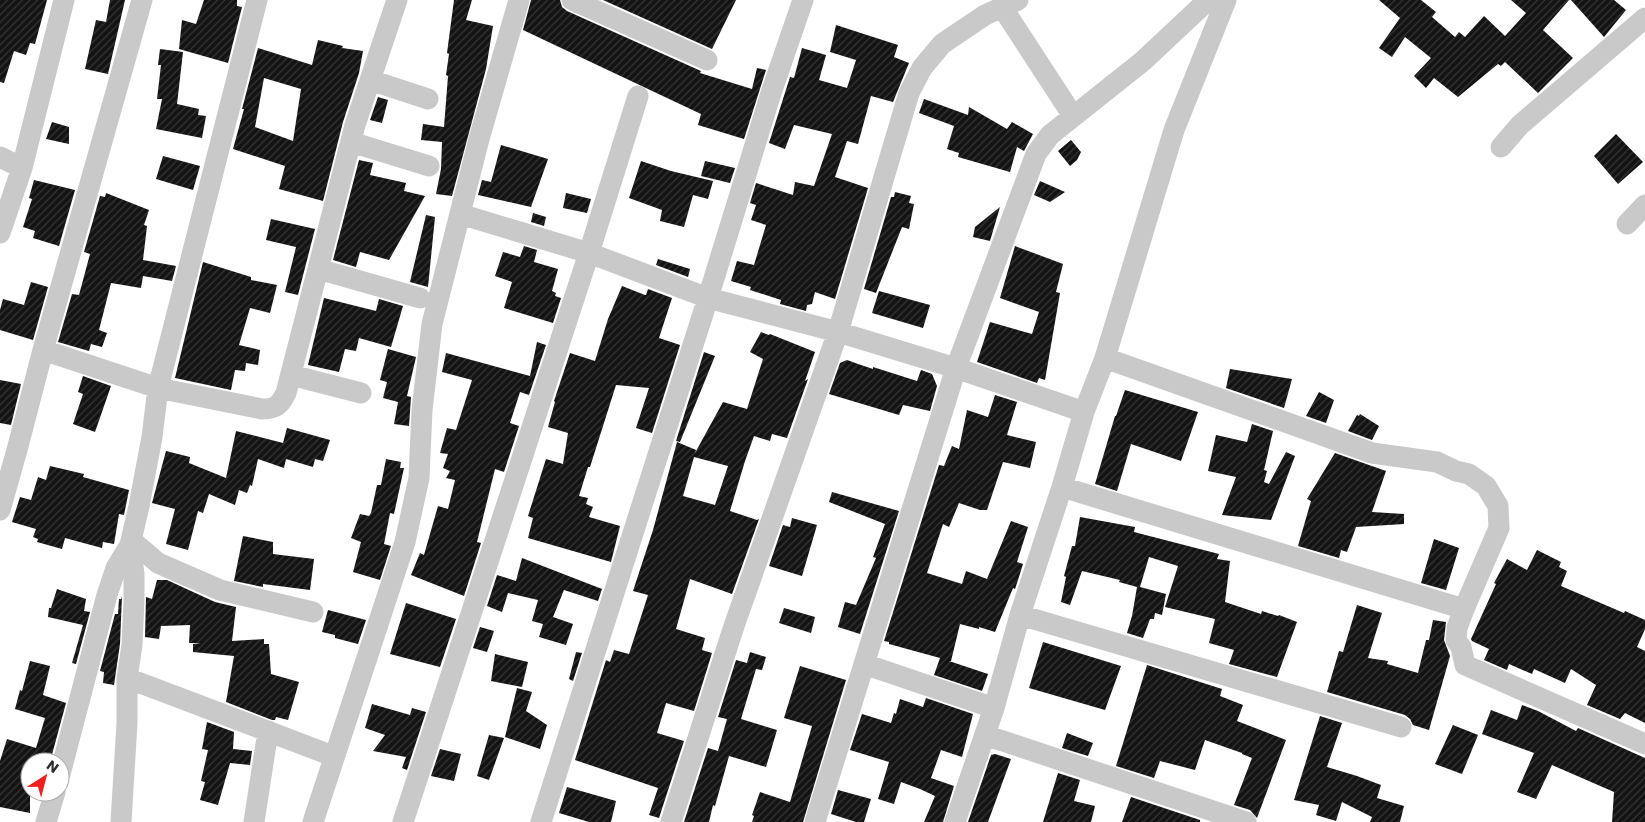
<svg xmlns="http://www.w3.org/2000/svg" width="1645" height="822" font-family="Poppins,sans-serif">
<defs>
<pattern id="building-hatch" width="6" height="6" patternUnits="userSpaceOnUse" patternTransform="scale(1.25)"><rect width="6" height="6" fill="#131313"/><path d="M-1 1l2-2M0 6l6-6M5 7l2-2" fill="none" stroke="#363636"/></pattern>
</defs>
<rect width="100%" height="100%" fill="#fff"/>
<path fill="url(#building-hatch)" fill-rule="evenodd" d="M0,0H47L35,44L30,43L26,55L14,51L4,83L0,82Z
M110,0H125L108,74L85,69L96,20L106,22Z
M204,0H237V6L242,7L228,63L179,49L182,20L196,24Z
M454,0H472L466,20L493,26L486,69L452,196L436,194L441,169L442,142L421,140L423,124L444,127L448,76L446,75L449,54L447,53Z
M531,0H560L562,7L567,11L701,71L700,73L752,89L757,68L766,70L744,139L698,125L701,114L523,30Z
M603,0H736L712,49Z
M1379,0H1421L1436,12L1432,17L1455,37L1459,32L1465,37L1484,16L1505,36L1526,13L1511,0H1569L1543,30L1573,58L1538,93L1505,62L1501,66L1498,64L1458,97L1434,78L1426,88L1414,76L1431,58L1405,37L1392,57L1379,48L1400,18Z
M1571,0H1614L1626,10L1604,37Z
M836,25L898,45L894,57L909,63L893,102L871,96L858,144L847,141L835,177L868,188L835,299L815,292L812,304L807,305L806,311L780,304L781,300L750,290L751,287L731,281L737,261L754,265L766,225L751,220L756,205L750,203L756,183L793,195L795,182L814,186L832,134L794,125L785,149L769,143L790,77L794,78L802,48L826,55L819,80L847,88L856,60L830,52Z
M318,40L343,46L342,48L363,51L359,73L343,122L323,201L279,189L285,166L233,149L244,109H242L258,48L312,65ZM264,78L301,89L293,141L255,127Z
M160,49L183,52L177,104L199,109L198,115L206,116L202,138L156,129L162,99H157L161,65H158Z
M378,97L388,100L382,123L370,120Z
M924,99L968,115L969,107L1007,129L1012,122L1033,134L1024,151L1017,147L1010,172L958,157L959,153L947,149L954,126L919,113Z
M52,122L69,127V144L46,139Z
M1616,134L1643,162L1618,184L1594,156Z
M1071,140L1081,152L1077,160L1070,166L1058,151Z
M501,145L548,159L531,207L478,195L482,180L491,182Z
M163,156L200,166L193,190L156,179Z
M359,160L373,163L370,175L406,183L404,191L425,196L389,260L360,252L356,267L333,260Z
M641,161L671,171L713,181L708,199L693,195L684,227L660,221L662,210L629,198Z
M705,161L735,168L730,183L701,176Z
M34,180L75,190L59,246L33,238L35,231L23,227L32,199L29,198Z
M1040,181L1065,192L1050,202L1034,195Z
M895,192L911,196L909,203L914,204L909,229L902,227L876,293L864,289L891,197H894Z
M106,193L149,210L144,225L147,226L143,260L176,266L172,281L143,276L141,288L111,283L99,330L107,333L102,347L91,344L89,351L58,342L72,294L79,295L90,254L84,252L100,196L105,197Z
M566,193L591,199L587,213L563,208Z
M1000,207L990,241L973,237L975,227Z
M533,213L546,217L544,226L531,222Z
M426,215L435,217L428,287L410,282Z
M271,219L315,229L298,295L285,292L296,247L266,240Z
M524,246L537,250L534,262L558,269L552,291L556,293L555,296L561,298L553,323L504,308L512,282L495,276L503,252L520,257Z
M1015,246L1063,264L1056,292L1060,293L1045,380L1039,378L1037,383L977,362L990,322L1032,334L1039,312L1000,298Z
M658,259L690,269L688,277L656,265Z
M203,262L251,277V280L277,285L270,313L250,308L239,345L260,350L258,365L246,363L245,371L235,370L231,390L175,378Z
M31,282L48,287L33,340L0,330V310L3,299L24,305Z
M622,286L645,295H646L648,289L672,298L659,338L680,345L652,433L636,428L649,388L616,385L590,467H588L579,496L588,498L586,504L593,507L589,517L620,526L611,562L528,538L533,518L528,516L546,459L563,464L568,433L548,427L555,402L554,401L570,353L595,361L608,319Z
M879,291L930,305L923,328L872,313Z
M324,298L376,311L379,299L403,306L391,347L359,338L356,351L345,349L339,372L308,365Z
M761,332L769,335L770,334L815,352L805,381L808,379L787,438L772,434L770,441L754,436L745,461L730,511L757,520L759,519L732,594L690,579L676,629L705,638L702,650L712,653L694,711L666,703L657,733L684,741L659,818L649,815L658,788L575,760L606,660L610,662L614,650L629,654L648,595L633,591L653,530L677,442L696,450L695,453L723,402L747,409L763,359L750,352ZM694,457L728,466L715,505L683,496Z
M537,342L546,345L529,395L520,392L510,423L519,426L504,472L495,469L477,542L481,543L464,596L411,575L420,553L424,555L438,506L448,509L455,480L446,478L450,471L443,468L448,454L440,453L447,428L456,430L472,380L442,372L446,353L530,376Z
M388,349L416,357L407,396L411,397L409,426L394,424L398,402L383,398L387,382L380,380Z
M704,352L715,356L680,442L676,441Z
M847,360L858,364L873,369V367L917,381L921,370L932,374L937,386L930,411L903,405L899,415L829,394L840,363Z
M1230,369L1292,379L1284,408L1226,388Z
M83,376L111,386L95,432L73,424L83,394L78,392Z
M0,380L21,384L11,425L0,423Z
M1125,390L1198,412L1181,461L1131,444L1117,491L1095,484L1115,416H1116Z
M1319,392L1334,400L1326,423L1306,416Z
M995,395L1017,402L1007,435L1036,442L1030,468L1003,462L987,510H980L959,503L949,527L943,524L927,573L962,584L966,571L987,579L1011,521L1028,527L1017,562L1023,564L1018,580L1015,589L1013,588L995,632L979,627V629L960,624L951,661H949L988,674L982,691L934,675L940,658L889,644V642L884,641L939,465L944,466L952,446L959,449L967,410L988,417Z
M1360,414L1379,426L1372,440L1348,431L1357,415L1359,416Z
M1252,424L1273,431L1264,470L1267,471L1264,482L1269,484L1286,452L1295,456L1271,520L1222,515L1236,477L1208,471L1216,435L1247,442Z
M287,428L330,440L323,461L315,459L313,467L286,459L284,468L258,459L252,486L250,485L247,493L239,490L235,505L209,494L203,513L198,511L188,550L166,544L175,509L152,503L166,451L190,457L189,463L226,478L236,431L283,443Z
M1335,453L1386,471L1372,512L1404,514V524L1356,527L1347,552L1341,550L1339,558L1298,546L1311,501L1307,499Z
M386,459L401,462L400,468H404L394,514L390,513L384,544L391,546L380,580L353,572L361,542L351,538L360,514L369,516L371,513L377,485H381Z
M50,466L84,474L83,477L129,490L124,515L119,514L114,544L103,542L102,548L65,538L62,549L37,542L38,539L33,537L36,529L12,522L20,497L31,500L38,477L46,480Z
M832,492L899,511L860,634L838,627L845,602L856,605L876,558L873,557L885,524L829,502Z
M1080,517L1135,527L1134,532L1219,554L1217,559L1230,561L1225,602L1261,614L1262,611L1278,616L1279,615L1297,622L1277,677L1229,664L1234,650L1209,643L1215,619L1165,607L1178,566L1149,557L1140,587L1166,594L1162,615L1155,613L1154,619H1150L1143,638L1127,633L1132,616L1137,587L1119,582L1120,580L1082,571L1070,605L1061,602L1066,577L1064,576L1072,546H1075Z
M792,518L817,525L802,576L769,566L783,525L790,527Z
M243,536L273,542V554L314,559L310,590L263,584V587L234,581Z
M1434,539L1459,548L1446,590L1421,583Z
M1537,550L1561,562L1559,567L1567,571L1561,586L1624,613L1625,611L1645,620V629L1637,647L1645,651V723L1625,713L1620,719L1587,705L1596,685L1571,669L1565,683L1534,669L1532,674L1509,664L1507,670L1484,660L1489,649L1472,641L1471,639L1496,584L1494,583L1507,559L1527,570Z
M522,558L602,589L598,601L564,590L553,617L573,624L566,645L539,637L543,624L532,621L538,600L508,593L502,612L487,606L497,575L516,581Z
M157,580H167L215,602L236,607L232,641L264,639V644H269L271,674L299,682L288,720L276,717L275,720H272L226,702L234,656L193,652V644L201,643H189L190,625L161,626L159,639L145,637L146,597L152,599Z
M57,589L86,599L84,611L90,612L76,664L72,663L83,625L48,617L49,608H51Z
M122,596L120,644L114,685L103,683L104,672L100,671L115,614H118L119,599H121Z
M406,603L456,619L440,667L390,654Z
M1357,605L1382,613L1368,658L1388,661L1387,664L1418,673L1426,640H1429L1433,620L1446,622L1444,640L1450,656L1429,730L1413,725L1410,719L1405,715L1327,692L1339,651L1343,652Z
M784,608L815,617L811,633L779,623Z
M328,610L366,620L358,644L335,638V635L322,632Z
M480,627L494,631L487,652L473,648Z
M1043,642L1121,666L1105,710L1029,688Z
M576,652L582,653L573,681L569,679Z
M750,652L766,657L762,670L756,669L741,719L777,730L766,767L729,756L715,806L713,805L709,822H684L708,748L718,751L727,719L718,717L736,660L747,663Z
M495,654L528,662L522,687L491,681Z
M30,661L50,666L43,695L66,703L50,762H30V813L0,807V761L7,739L36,748L45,718L15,709L20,690L22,691Z
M1147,665L1222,689L1220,696L1243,705L1237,721L1286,740L1257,818L1250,810L1234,805L1252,758L1242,754V753L1205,740L1195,770L1160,761L1154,778L1116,766Z
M800,666L846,680L803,822H752L754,816L752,815L760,792L790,802L812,726L784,718Z
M517,688L532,692L526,711L547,725L540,749L505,737Z
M926,698L973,714L962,757L941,750L931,778L954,786L943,822H924L935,796L920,789L901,782L894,804L878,799L889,762L850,750L862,714L891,723L894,713L896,714L900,699L923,707Z
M372,704L410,715L412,708L426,712L407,770L402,768L406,757L373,751L385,735L365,728Z
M1522,705L1538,711L1576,731L1578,728L1645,758V822H1612L1614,792L1552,765L1536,799L1517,792L1534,753L1482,734L1491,710L1517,720Z
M1320,716L1342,723L1327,767L1357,776L1381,785L1377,798L1404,806L1400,822H1370L1372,817L1342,802L1336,821L1316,815L1319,805L1294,800Z
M207,722L234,732L233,749L252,751L250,765L230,763L218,805L200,800L205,782L201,781L208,750L202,749Z
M1453,725L1478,735L1462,774L1435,764Z
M1067,733L1093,743L1088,756L1062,748Z
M489,735L504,738L489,780L477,776Z
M440,749L461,754L454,781L431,776Z
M995,754L1011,759L988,822H968L991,755Z
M1058,773L1080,780L1074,801L1095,806L1091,822H1043Z
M567,787L616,801L611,822H589L559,813Z
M838,790L871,799L864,822H856L831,814Z
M1131,797L1200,820V822H1122Z"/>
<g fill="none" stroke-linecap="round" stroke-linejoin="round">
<path stroke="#c9c9c9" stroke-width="21" d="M572,0L707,60
M1002,7L1073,116
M370,80L428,99
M351,142L429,166
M1501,147L1520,125L1645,18
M0,157L22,168
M460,214L589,253L708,298L838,332L956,368L1084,412
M1627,224L1645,205
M0,233L22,168L64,0
M318,269L420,298
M43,350L158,388L262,409C276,409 280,405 286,393L355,125L397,0
M1105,358L1372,453L1437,462L1456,471L1469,474L1486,486L1498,506L1499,528L1464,609L1457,628L1456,640L1461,647L1465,665L1645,744
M291,375L361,393
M1062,487L1464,609
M0,510L17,450L43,350L142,0
M131,540L158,563L220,590L313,612
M1020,615L1401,727
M864,664L994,708
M127,678L333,756
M985,735L1246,822
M60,774L107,595L116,568L130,545L139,506L152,437L158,388L257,0
M46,822L55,792
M121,822L127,723V678L132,645L134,600V574L130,545
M254,822L268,731
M313,822L405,542L419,478L422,410L432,324L479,139L519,0
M403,822L589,253L638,96
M541,822L708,298L771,93L803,0
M671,822L734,626L838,332L909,93L922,68L942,44L985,15L1018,0
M815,822L956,368L1036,154L1050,135L1143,61L1208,0
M955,822L994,708L1020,615L1062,487L1084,412L1105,358L1174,130L1226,0"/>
</g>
<g transform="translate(45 777) rotate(36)"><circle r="24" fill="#ffffff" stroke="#ababab"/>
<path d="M0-4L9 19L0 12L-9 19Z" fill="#f11f1f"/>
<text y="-8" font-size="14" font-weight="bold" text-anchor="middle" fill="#2c2c2c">N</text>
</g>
</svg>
